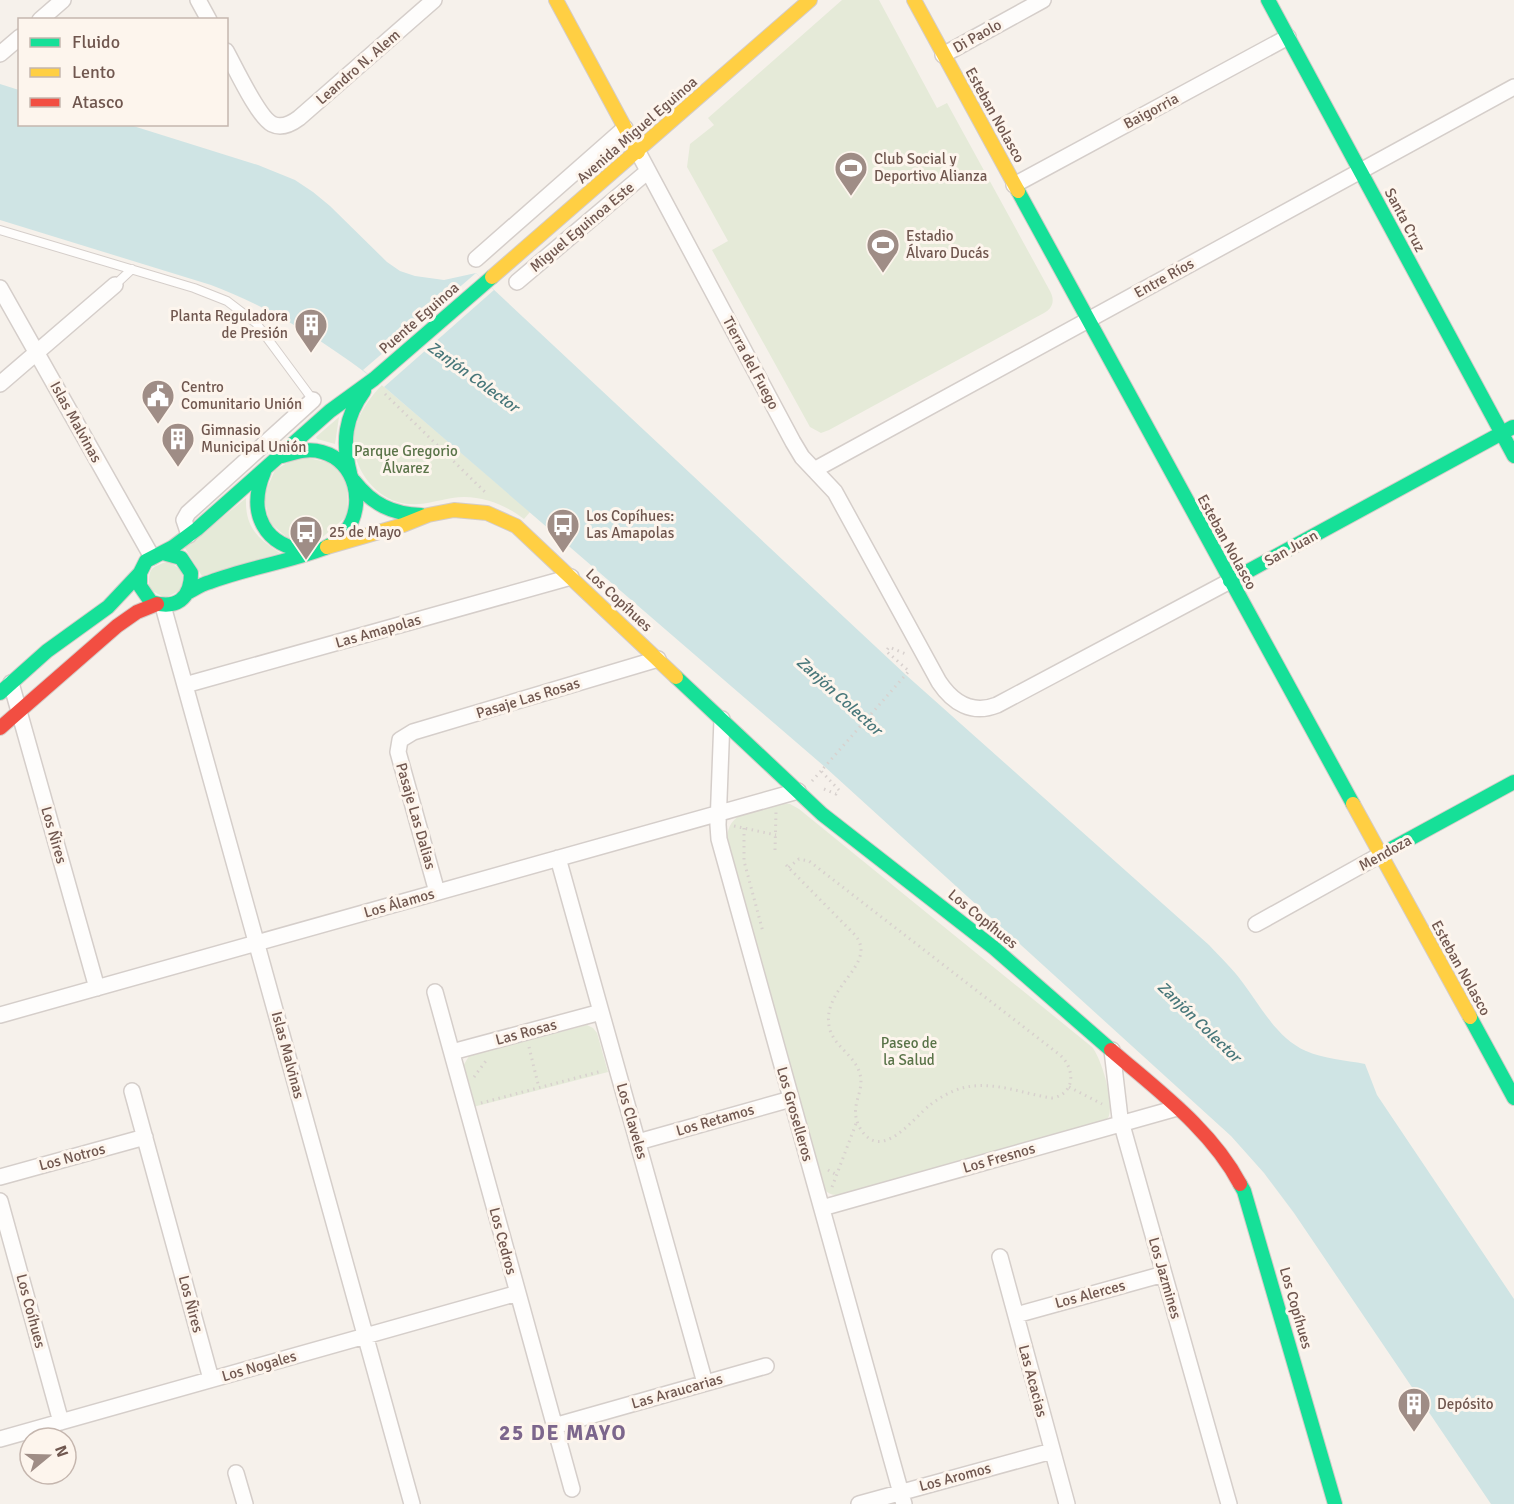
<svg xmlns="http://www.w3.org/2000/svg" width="1514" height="1504" font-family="Signika,sans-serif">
<rect width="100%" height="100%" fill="#f6f1eb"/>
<path fill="#e5ead8" d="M842,0H879L937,108L947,103L1050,291C1055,300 1053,308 1044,313L829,430L821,433L810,427L712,250L728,241L687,167L690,144L714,125L708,118Z
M382,385L530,512L524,519C507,506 486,497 464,497C448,497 434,503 419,504C387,507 363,484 355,455C348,429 365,402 382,385Z
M339,417L335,444L317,439L316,437Z
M299,456L331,463L347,482L348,515L317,542L290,540L269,522L264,495L275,470Z
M246,498C245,527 257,538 280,553L202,576L185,548Z
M169,561L183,572L181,590L165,598L149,589C149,568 149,568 169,561Z
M781,803L790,804L799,809L1092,1047C1102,1059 1115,1105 1108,1118L1099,1123L842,1194C834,1196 829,1195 823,1188L727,842C726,810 756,810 781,803Z
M587,1025L593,1028L597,1033L608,1072L473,1107L463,1066L469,1056Z"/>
<path fill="#cfe4e4" d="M0,84L19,90L20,124L130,125L258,165L295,180L313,192L330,206L387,262L400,271L415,276L444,280L476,273L906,675L1209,945C1220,957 1233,969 1243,983C1261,1007 1277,1038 1306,1051C1324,1059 1345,1060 1365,1064L1377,1095L1514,1299V1504H1491L1294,1213L1264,1173L1231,1136L825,767L382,385C330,345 273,308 211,285L0,220Z"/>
<path fill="#f6f1eb" d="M476,273L494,290L384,387L363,370Z"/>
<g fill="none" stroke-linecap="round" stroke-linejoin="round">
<g stroke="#d5ceca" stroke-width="10">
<path id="lane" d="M0,230L194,288L227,301L256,323L313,400
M115,285L132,269"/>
</g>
<g stroke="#d5ceca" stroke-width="18">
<path id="street" d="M198,0L209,20
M40,20L63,0
M226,51C235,67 258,117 272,124C282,129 291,124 299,118L434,0
M0,54L20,37
M943,55L1043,0
M638,152L793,442L802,457L835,492L939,682C953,703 972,715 997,705L1230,581
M1014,185L1288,37
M476,259L625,128
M517,282L648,171
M0,288L152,557
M0,384L115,285
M814,470L1514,87
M189,535L184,520L188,513L313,400
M163,606L412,1504
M11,683L97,988
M185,685L571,577
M722,719L718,825L719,839L904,1504
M558,858L705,1383
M437,892L398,752L400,740L413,732L658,659
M1256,924L1380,855
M435,992L572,1489
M0,1015L798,791
M1112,1050L1120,1118L1229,1504
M452,1052L601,1012
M132,1091L211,1379
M638,1142L791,1099
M0,1177L145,1137
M0,1201L61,1422
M822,1208L1177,1108
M1000,1257L1067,1504
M1016,1315L1164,1274
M554,1426L766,1366
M0,1439L518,1293
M236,1473L245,1504
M859,1504L1052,1451"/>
</g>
<g stroke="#d4ccc8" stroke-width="16">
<path id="fast" d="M1268,0L1514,456
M1018,191L1353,804
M264,472C247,513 264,547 309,551
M350,473C342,442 345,417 364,391
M354,481C372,504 392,514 421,515
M140,573V586L151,602C176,610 191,599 191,573L181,558L163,553
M1230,581L1513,427
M189,592C196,588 202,584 210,582C247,568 288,562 325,548C331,545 341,537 346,531C366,505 356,461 322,452C308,448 296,452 282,456
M676,677L822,814L994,948L1111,1050
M0,693L47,651L108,607L140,573L146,561L173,547L197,529L330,411L374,379L492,277
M1380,855L1514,782
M1470,1017L1514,1098
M1240,1184L1244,1191L1335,1504"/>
</g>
<g stroke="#d4ccc8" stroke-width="16">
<path id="slow" d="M556,0L638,152
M914,0L1018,191
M492,277L810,0
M327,547L403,525L428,515L454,510L487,513L516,526L676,677
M1353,804L1470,1017"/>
</g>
<g stroke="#d4ccc8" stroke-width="16">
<path id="jam" d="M0,728L117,626L137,612L157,604
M1111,1050C1157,1090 1211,1129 1240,1184"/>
</g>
<path stroke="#d8d1ce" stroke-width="3" stroke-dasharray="1.5 4.5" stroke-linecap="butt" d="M385,394L487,494
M812,781L821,771
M824,789L836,794L839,790L821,771L909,671L886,651L889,647L906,654
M734,826L776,835
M744,828V861L763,932
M775,850L776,812
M786,865L855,935C880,965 818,988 830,1030C835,1046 853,1055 859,1071C867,1092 847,1105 860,1128C881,1164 913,1118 930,1105C939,1098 951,1091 962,1088C993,1080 1023,1094 1052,1098C1076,1094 1075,1068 1060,1055L809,861L799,859L788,868
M529,1047L539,1088
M474,1077L488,1058
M1069,1087L1102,1104
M481,1103L602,1071
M828,1170L837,1175
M832,1187L857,1121"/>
<use href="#lane" stroke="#fefdfc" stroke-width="8"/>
<use href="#street" stroke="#fefdfc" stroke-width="15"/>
<use href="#fast" stroke="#16e098" stroke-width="14"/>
<use href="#slow" stroke="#ffcf43" stroke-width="14"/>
<use href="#jam" stroke="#f24e42" stroke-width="14"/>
</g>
<defs>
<g id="stadium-pin" transform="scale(1.725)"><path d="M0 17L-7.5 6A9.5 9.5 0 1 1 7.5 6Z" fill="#9f8d86" stroke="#fdf5ed"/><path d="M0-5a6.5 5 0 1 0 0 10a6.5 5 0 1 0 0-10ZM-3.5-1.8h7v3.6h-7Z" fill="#fff"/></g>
<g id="building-pin" transform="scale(1.725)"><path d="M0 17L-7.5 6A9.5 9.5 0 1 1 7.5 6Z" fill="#9f8d86" stroke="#fdf5ed"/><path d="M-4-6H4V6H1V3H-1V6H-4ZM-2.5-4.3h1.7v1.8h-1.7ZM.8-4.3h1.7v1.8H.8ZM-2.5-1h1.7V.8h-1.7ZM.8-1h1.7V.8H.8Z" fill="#fff"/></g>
<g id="civic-pin" transform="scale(1.725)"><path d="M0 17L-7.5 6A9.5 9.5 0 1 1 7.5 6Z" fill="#9f8d86" stroke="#fdf5ed"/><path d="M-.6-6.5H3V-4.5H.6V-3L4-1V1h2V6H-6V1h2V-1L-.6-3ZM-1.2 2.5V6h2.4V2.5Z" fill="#fff"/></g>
<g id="bus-pin" transform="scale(1.725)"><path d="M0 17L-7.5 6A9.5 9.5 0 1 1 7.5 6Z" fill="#9f8d86" stroke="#fdf5ed"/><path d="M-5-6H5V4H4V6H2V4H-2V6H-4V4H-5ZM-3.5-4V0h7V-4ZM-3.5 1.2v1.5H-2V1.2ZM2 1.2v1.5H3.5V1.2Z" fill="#fff"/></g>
</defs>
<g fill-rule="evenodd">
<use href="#stadium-pin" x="851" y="168"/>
<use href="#stadium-pin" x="883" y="245"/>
<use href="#building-pin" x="311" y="325"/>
<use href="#civic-pin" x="158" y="396"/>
<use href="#building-pin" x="178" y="439"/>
<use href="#bus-pin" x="563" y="525"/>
<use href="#bus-pin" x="306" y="532"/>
<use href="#building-pin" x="1414" y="1404"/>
</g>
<g text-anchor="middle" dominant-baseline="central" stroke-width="6" stroke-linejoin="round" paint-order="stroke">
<g font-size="15" fill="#70574f" stroke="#fdf5ed">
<text transform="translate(977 36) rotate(-29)">Di Paolo</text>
<text transform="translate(358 67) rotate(-41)">Leandro N. Alem</text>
<text transform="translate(1151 111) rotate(-28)">Baigorria</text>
<text transform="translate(995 115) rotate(61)">Esteban Nolasco</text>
<text transform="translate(637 130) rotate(-41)">Avenida Miguel Eguinoa</text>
<text transform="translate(1405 220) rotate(62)">Santa Cruz</text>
<text transform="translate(582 227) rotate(-40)">Miguel Eguinoa Este</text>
<text transform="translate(1164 278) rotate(-29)">Entre Ríos</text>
<text transform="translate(419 318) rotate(-41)">Puente Eguinoa</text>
<text transform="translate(751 363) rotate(62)">Tierra del Fuego</text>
<text transform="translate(76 422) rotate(61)">Islas Malvinas</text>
<text transform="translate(1227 542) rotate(61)">Esteban Nolasco</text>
<text transform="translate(1291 548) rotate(-29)">San Juan</text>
<text transform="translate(619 600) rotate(43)">Los Copíhues</text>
<text transform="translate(378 631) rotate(-16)">Las Amapolas</text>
<text transform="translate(528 698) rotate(-17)">Pasaje Las Rosas</text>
<text transform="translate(416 816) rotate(74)">Pasaje Las Dalias</text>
<text transform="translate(54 835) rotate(74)">Los Ñires</text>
<text transform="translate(1385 853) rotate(-29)">Mendoza</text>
<text transform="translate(399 903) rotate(-16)">Los Álamos</text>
<text transform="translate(983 919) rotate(39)">Los Copíhues</text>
<text transform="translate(1461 968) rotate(61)">Esteban Nolasco</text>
<text transform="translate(526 1032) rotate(-15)">Las Rosas</text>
<text transform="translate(288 1055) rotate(75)">Islas Malvinas</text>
<text transform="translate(795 1114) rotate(74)">Los Groselleros</text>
<text transform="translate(715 1120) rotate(-16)">Los Retamos</text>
<text transform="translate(632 1121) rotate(74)">Los Claveles</text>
<text transform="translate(72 1157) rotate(-15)">Los Notros</text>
<text transform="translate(999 1158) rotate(-16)">Los Fresnos</text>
<text transform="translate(503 1241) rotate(75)">Los Cedros</text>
<text transform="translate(1165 1278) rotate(74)">Los Jazmines</text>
<text transform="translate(1090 1294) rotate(-15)">Los Alerces</text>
<text transform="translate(191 1304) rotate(75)">Los Ñires</text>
<text transform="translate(1296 1308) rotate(74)">Los Copíhues</text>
<text transform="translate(31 1311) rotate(75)">Los Coíhues</text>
<text transform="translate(259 1366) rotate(-16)">Los Nogales</text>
<text transform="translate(1033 1381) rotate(75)">Las Acacias</text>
<text transform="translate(677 1391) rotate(-16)">Las Araucarias</text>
<text transform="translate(955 1477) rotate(-15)">Los Aromos</text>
</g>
<g font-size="15" fill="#70574f" stroke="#fdf5ed" text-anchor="start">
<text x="874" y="159">Club Social y<tspan x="874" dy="17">Deportivo Alianza</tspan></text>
<text x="906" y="236">Estadio<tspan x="906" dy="17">Álvaro Ducás</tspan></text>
<text x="288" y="316" text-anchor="end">Planta Reguladora<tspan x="288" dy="17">de Presión</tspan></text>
<text x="181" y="387">Centro<tspan x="181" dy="17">Comunitario Unión</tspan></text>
<text x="201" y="430">Gimnasio<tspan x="201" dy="17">Municipal Unión</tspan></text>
<text x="586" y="516">Los Copíhues:<tspan x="586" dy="17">Las Amapolas</tspan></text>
<text x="329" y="532">25 de Mayo</text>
<text x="1437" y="1404">Depósito</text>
</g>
<g font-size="15" fill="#5a7449" stroke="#fdf5ed">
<text x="406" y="451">Parque Gregorio<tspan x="406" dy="17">Álvarez</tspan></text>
<text x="909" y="1043">Paseo de<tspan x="909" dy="17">la Salud</tspan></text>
</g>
<g font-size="16" font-style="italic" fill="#48777a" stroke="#fdf5ed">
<text transform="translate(473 377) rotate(36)">Zanjón Colector</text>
<text transform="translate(839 696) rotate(42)">Zanjón Colector</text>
<text transform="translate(1199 1022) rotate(44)">Zanjón Colector</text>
</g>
<g font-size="21" font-weight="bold" letter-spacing="1.5" fill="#7c668c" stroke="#fdf5ed">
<text x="563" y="1433">25 DE MAYO</text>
</g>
</g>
<rect x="18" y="18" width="210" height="108" fill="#fdf5ed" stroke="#c5b6ae" stroke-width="1.5"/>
<rect x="30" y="38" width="30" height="9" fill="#16e098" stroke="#c5b6ae" stroke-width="1.5"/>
<text x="72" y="48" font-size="18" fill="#70574f">Fluido</text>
<rect x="30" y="68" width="30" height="9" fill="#ffcf43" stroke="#c5b6ae" stroke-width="1.5"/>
<text x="72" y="78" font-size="18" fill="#70574f">Lento</text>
<rect x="30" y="98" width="30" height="9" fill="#f24e42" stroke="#c5b6ae" stroke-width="1.5"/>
<text x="72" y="108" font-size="18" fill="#70574f">Atasco</text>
<g transform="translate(48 1456) rotate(71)"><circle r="28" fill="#fdf5ed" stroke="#c5b6ae" stroke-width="1.5"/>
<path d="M0-4.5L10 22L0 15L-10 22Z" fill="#9f8d86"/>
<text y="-9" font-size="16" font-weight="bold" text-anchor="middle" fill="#70574f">N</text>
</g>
</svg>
